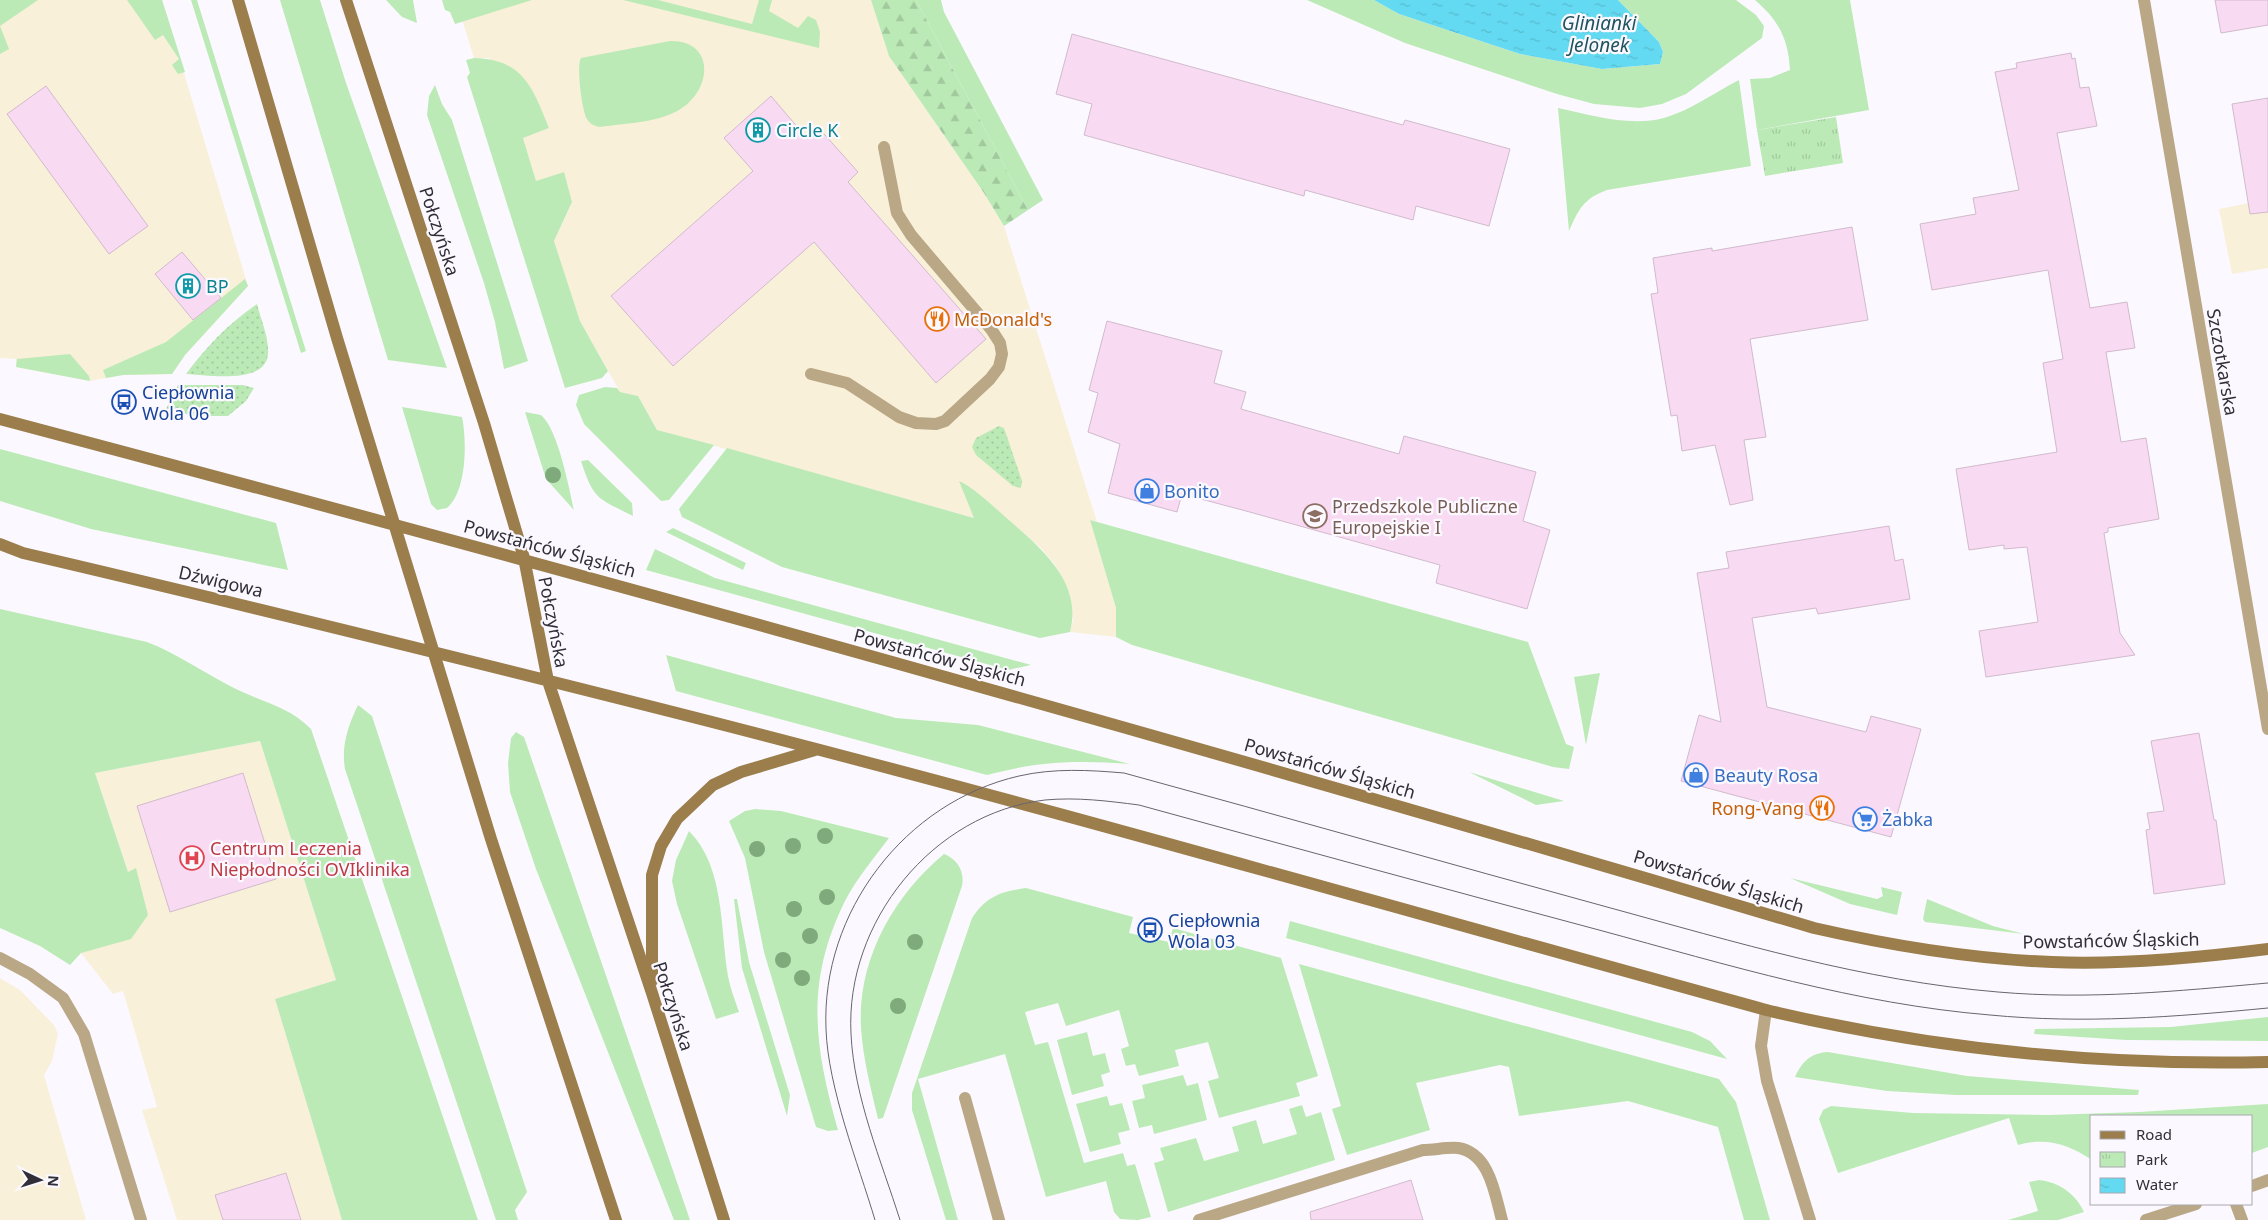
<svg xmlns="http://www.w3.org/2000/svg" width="2268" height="1220" font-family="'Noto Sans',sans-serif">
<defs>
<pattern id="forest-firs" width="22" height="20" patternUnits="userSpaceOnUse" patternTransform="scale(1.25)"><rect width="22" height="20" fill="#bceab6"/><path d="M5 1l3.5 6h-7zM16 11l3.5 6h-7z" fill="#a2c99d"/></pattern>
<pattern id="park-tufts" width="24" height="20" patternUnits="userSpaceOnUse" patternTransform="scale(1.25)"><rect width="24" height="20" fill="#bceab6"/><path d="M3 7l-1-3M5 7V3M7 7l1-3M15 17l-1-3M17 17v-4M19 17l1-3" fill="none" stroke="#a2c99d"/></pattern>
<pattern id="garden-dots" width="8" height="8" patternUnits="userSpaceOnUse" patternTransform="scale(1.25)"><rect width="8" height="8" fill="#bceab6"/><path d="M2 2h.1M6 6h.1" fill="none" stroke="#a2c99d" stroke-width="1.8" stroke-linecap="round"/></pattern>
<pattern id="water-ripples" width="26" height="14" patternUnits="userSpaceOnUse" patternTransform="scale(1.25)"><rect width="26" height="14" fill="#63daf1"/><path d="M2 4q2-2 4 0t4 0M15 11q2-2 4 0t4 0" fill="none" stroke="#56bbcf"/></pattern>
</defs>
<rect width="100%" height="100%" fill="#fbf9ff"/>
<path fill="#f9f0da" d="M0,0H162L248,286L185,355L172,374L123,375L90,381L16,367V359L0,358Z
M456,0H871L889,56L984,193L1004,226L1097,522L1090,520L1116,608V637L1070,632L1073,620L1070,595L1056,566L1041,548L965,484L960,482L975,518L657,430L638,396L620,392L580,321L554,241L570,207L536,181L523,138L489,58H474Z
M2268,199V268L2232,274L2219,209Z
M260,741L336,980L275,999L342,1220H177L142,1110L157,1107L123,991L113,994L81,953L128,872L95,773Z
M0,978L20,990L54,1025L58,1034L52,1061L44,1075L86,1220H0Z"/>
<path fill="#bceab6" d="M0,0H38L0,26L9,49L0,54Z
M127,0H162L185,72L178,74L172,65L179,59L163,35L155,40Z
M191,0H197L306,351L301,353Z
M280,0H320L346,83L447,368L388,360Z
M386,0H413L417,23L402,17Z
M442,0H532L455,24L450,12L445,10Z
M623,0H658L752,24L759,0H772L769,11L798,28L808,16L816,20L820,32L819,48Z
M916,0H941L944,12L1043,200L1028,210Z
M1307,0H1374L1399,14L1520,54L1602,69L1660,64L1663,52L1659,42L1618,0H1736L1756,15L1764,26L1762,38L1686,94L1662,104L1640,108L1594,104L1557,94L1405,43Z
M1755,0H1850L1869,110L1757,130L1750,79L1770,78L1790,70C1788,38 1779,21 1755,0Z
M670,41C714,40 713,87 682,108C660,123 626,123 600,127C594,126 590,124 587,119C582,111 576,65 581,58Z
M474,58C524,59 533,89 549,128L523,138L536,181L564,172L572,202L554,241L580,321L608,371L602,378L565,388L467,77L470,73L466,60Z
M1739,80L1751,166L1607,190C1583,199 1579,209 1569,231L1558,108C1591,115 1630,127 1664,118C1691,110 1715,92 1739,80Z
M435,85L442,104L452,120L528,361L504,369L495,322L484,283L427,115L429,96Z
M245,279L248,286L185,355L172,374L123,375L106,378L103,370L166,342Z
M70,354L89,376L90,381L16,367L17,359Z
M605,387L617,388L620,392L638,396L657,430L714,445L669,500L661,501L584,424L576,405L579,395Z
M402,407L462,417C467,441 467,491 447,508L437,510L431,504Z
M525,412L541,415C558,429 569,488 574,510L546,479Z
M727,448L974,518L959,481L965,484C981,494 995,508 1010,521C1042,549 1083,583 1070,632L1040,638L782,567L682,517L679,509Z
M0,449L276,523L288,570L91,529L0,501Z
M588,460L632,503L633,516C598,498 594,501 581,461Z
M1090,520L1528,642L1566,744L1574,747L1569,769L1553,767L1132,645L1116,637V608Z
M673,528L746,563L743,570L666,532Z
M655,549L715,578L1031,665L1008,670L646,570Z
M0,609L147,642C178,654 206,674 236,689C262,702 290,707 311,729L478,1220H342L275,999L336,980L260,741L95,773L128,872L136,868L148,915L131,939L81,953L70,965L40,946L0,928Z
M666,655L896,718L978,725L1130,764C1076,760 1040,761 987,775L676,691Z
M1600,673L1586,745L1574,677Z
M358,705L372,716L527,1192L515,1210L518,1220H496L345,769C341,746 348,726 358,705Z
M516,732L524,737L690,1220H674L536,869L510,792L508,763L511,738Z
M1469,772L1564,801L1536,805Z
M755,809L781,811L889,838C874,858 857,878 845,901C805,982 814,1046 838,1130L828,1131L816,1127L764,952L745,858L729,821L745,811Z
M689,831C725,867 720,928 728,976C730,988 735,1000 739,1012L716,1019L677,904L672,881L676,860Z
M944,854C957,859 965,871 962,886L883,1118L878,1119C871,1089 863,1059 861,1028C857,961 893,896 944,854Z
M1790,878L1877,899L1883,896L1881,887L1902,892L1897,915L1850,904Z
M1026,888L1133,917L1129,933L1169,942L1173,928L1281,958L1318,1076L1296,1083L1300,1096L1219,1118L1208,1081L1219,1078L1208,1042L1175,1050L1179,1066L1139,1076L1135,1064L1126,1066L1121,1049L1129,1046L1119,1010L1066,1026L1058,1003L1025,1012L1035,1045L1048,1042L1084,1163L1123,1153L1127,1166L1135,1164L1151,1217L1138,1220L1120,1219L1114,1212L1106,1181L1046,1197L1005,1054L918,1079L958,1220H946L912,1110V1093L972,918C987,896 1000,892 1026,888Z
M734,899H737L749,962L790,1095L787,1116L742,968Z
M1927,899L1993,926L2024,934L1925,922L1923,919Z
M1290,921L1692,1032L1710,1041L1727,1059L1286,938Z
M1299,964L1719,1079L1736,1102L1770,1220H1744L1718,1127L1628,1101L1519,1116L1509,1067L1500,1065L1416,1083L1430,1130L1347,1155L1332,1109L1341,1106Z
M2268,1017V1041L2126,1040L2034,1034L2035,1029L2170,1027Z
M1087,1032L1093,1056L1105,1053L1110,1072L1101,1075L1104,1086L1072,1095L1057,1040Z
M1828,1052L1967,1076L2139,1090L2138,1095H1956L1887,1091L1795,1077C1802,1062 1810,1053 1828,1052Z
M1183,1075L1187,1086L1198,1083L1207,1120L1154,1134L1152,1125L1139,1128L1132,1101L1145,1098L1142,1085Z
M1107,1096L1110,1106L1122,1103L1130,1130L1118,1133L1121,1144L1090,1152L1076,1104Z
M2268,1104V1147L2252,1153V1116H2092V1160C2068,1144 2046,1137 2018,1145L2009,1118L1838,1173L1819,1119L1823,1110L1831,1106L1913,1113L2049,1115L2139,1112Z
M1302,1105L1306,1117L1321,1112L1335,1160L1168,1212L1154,1163L1164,1160L1160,1148L1196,1138L1204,1161L1239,1151L1232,1127L1256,1120L1263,1144L1297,1134L1289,1109Z
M2039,1180C2059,1182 2076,1194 2084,1212L2058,1220H2008L2038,1211L2029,1182Z"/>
<path fill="url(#forest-firs)" d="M871,0H916L1028,210L1004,226L984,193L889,56Z"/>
<path fill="url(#park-tufts)" d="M1836,117L1843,163L1765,176L1757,130Z"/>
<path fill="url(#garden-dots)" d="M257,304C261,320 269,337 268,354C266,385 207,375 186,374C206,347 228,324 257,304Z
M178,385H243L254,388L246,401L228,416H194L166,409Z
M999,426L1004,428L1022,481L1021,488L1013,486L976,455L972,447L976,438Z"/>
<path fill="url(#water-ripples)" d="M1374,0H1618L1659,42L1663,52L1660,64L1602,69L1520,54L1399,14Z"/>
<path fill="#f8dbf2" stroke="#d1bacc" d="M2215,0H2268V25L2221,33Z
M1072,34L1403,125L1405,120L1510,149L1489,226L1416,206L1413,220L1305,190L1304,196L1084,135L1092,104L1056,94Z
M2071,53L2072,59L2075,58L2080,88L2089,87L2097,126L2057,133L2090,308L2127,302L2135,348L2106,352L2121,442L2146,438L2159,519L2108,528V532L2104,533L2120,633L2135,655L1986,677L1979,631L2038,622L2027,547L2004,549V545L1969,550L1956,469L2057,452L2043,363L2063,359L2048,270L1932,290L1920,224L1976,214L1973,198L2019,190L1995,72L2017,68L2016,63Z
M46,86L148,226L109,254L7,114Z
M771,96L805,136L817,126L858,172L848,182L986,339L936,383L814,242L673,366L611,296L753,171L724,138Z
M2268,98V212L2250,214L2232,104Z
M1852,227L1868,320L1750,339L1766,437L1744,440L1753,500L1730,505L1715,445L1682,451L1677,415L1671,416L1651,294L1658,293L1653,258L1712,248V251Z
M182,252L221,298L193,320L155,274Z
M1107,321L1222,351L1214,383L1246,392L1241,409L1399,454L1404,436L1536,472L1523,521L1550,530L1527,609L1436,583L1440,565L1246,511L1182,494L1177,512L1108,493L1120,444L1088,432L1098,393L1089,390Z
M1889,526L1895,561L1903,559L1910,599L1818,614L1816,608L1752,618L1767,707L1866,732L1871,716L1921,729L1891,837L1681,781L1699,715L1721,722L1697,573L1729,568L1726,552Z
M2199,733L2214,820H2216L2225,884L2154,894L2146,830L2150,829L2147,813L2164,811L2151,741Z
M243,773L276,879L170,912L137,806Z
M286,1173L301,1220H223L215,1195Z
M1411,1180L1423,1220H1311L1310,1212Z"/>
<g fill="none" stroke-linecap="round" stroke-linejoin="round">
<path stroke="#baa786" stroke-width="12" d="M811,374L847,383L899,417L916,423L936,424L945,421L990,379L999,367L1002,354L1000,343L991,329L911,235L897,213L884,147
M0,958L30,974L63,998L84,1034L141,1220
M965,1098L999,1220
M2236,1204L2242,1220"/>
<path stroke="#baa786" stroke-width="12" d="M2144,0L2268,729
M1766,1010L1761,1046L1767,1081L1810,1220
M2252,1186L2268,1180
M1199,1220L1423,1150C1434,1150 1447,1147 1458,1148C1490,1153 1495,1195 1502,1220
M2146,1220L2196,1204"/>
<path stroke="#9b7e4c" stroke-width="12" d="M238,0L337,338L491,839L616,1220
M346,0L484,423L524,558L548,681L652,993L724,1220
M0,419C607,580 1212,749 1814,928C1893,946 1971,959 2052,962C2123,965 2197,958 2268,949
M0,544L23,553C237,603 451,656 665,710C1033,803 1399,909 1766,1010C1931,1049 2098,1066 2268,1062
M652,981V875L661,846L677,819L713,785L741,772L815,750"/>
<path stroke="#68656e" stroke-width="1" d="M875,1220C858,1163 828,1088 826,1029C821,912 905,802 1019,776C1054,768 1089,770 1124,773C1285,817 1446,863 1607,907C1735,942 1864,981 1998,992C2090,1000 2177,991 2268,983
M900,1220C881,1160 854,1097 851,1034C845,922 933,813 1045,800C1077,797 1108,801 1139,805C1292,847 1445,889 1599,930C1728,965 1856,1004 1990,1015C2083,1024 2175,1017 2268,1008"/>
</g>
<g fill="#7faa7c">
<circle cx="553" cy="475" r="8"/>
<circle cx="825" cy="836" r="8"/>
<circle cx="793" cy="846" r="8"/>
<circle cx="757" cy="849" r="8"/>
<circle cx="827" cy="897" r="8"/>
<circle cx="794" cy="909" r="8"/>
<circle cx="810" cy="936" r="8"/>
<circle cx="915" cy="942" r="8"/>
<circle cx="783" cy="960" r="8"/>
<circle cx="802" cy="978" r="8"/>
<circle cx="898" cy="1006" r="8"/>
</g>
<defs>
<g id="building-ring" transform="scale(1.25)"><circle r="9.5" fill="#fbf9ff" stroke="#0f9aa8" stroke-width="1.5"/><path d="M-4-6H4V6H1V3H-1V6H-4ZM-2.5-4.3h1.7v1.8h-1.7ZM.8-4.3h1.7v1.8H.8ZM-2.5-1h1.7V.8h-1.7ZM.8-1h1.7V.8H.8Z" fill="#0f9aa8"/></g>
<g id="restaurant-ring" transform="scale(1.25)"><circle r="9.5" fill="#fbf9ff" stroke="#e8710a" stroke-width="1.5"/><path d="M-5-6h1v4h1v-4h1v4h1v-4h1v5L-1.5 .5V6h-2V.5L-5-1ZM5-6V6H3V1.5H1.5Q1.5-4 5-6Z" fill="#e8710a"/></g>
<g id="bus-ring" transform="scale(1.25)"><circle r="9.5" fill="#fbf9ff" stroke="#1a4fb4" stroke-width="1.5"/><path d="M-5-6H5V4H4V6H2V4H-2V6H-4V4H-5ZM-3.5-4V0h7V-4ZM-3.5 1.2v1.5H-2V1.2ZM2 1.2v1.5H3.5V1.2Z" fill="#1a4fb4"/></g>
<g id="shop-ring" transform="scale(1.25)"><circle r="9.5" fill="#fbf9ff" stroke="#3f7fe0" stroke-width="1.5"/><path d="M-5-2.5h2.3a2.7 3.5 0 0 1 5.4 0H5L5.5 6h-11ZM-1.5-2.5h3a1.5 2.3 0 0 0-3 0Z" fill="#3f7fe0"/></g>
<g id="school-ring" transform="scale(1.25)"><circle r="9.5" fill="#fbf9ff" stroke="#8d6e63" stroke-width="1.5"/><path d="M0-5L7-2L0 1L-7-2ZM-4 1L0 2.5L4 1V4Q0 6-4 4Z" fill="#8d6e63"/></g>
<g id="supermarket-ring" transform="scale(1.25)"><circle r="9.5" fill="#fbf9ff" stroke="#3f7fe0" stroke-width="1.5"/><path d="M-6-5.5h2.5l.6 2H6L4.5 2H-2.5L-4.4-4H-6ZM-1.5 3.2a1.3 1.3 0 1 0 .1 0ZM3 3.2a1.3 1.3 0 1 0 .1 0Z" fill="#3f7fe0"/></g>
<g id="hospital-ring" transform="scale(1.25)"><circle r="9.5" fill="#fbf9ff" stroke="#e0444e" stroke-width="1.5"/><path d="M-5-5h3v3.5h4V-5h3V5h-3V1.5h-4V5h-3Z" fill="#e0444e"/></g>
</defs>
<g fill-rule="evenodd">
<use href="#building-ring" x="758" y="130"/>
<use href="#building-ring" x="188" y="286"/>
<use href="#restaurant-ring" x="937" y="319"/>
<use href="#bus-ring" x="124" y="402"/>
<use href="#shop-ring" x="1147" y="491"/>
<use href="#school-ring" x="1315" y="516"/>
<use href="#shop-ring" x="1696" y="775"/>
<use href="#restaurant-ring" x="1822" y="808"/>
<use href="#supermarket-ring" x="1865" y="819"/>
<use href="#hospital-ring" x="192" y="858"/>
<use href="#bus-ring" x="1150" y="930"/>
</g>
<g text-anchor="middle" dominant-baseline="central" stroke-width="4.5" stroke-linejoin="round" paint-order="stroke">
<g font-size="18" fill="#0d838f" stroke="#fbf9ff" text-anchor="start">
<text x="776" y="130">Circle K</text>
<text x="206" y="286">BP</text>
</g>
<g font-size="18" fill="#312e38" stroke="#fbf9ff">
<text transform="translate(440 231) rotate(72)">Połczyńska</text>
<text transform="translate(2223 362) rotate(80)">Szczotkarska</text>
<text transform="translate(550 548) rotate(15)">Powstańców Śląskich</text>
<text transform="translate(221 581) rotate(13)">Dźwigowa</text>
<text transform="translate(554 622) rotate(79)">Połczyńska</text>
<text transform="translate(940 657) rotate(15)">Powstańców Śląskich</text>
<text transform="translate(1330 768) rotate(16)">Powstańców Śląskich</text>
<text transform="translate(1719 881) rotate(17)">Powstańców Śląskich</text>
<text transform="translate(2111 940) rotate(-1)">Powstańców Śląskich</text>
<text transform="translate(674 1006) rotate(72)">Połczyńska</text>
</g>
<g font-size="18" fill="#c56008" stroke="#fbf9ff" text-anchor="start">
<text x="954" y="319">McDonald's</text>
<text x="1804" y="808" text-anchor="end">Rong-Vang</text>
</g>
<g font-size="18" fill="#164399" stroke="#fbf9ff" text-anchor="start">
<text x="142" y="392">Ciepłownia<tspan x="142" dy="21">Wola 06</tspan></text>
<text x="1168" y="920">Ciepłownia<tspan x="1168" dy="21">Wola 03</tspan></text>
</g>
<g font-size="18" fill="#366cbe" stroke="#fbf9ff" text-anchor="start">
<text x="1164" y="491">Bonito</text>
<text x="1714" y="775">Beauty Rosa</text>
<text x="1882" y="819">Żabka</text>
</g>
<g font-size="18" fill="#785e54" stroke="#fbf9ff" text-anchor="start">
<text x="1332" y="506">Przedszkole Publiczne<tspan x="1332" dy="21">Europejskie I</tspan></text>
</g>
<g font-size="18" fill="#be3a42" stroke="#fbf9ff" text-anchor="start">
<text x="210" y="848">Centrum Leczenia<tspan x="210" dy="21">Niepłodności OVIklinika</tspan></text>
</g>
<g font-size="19" font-style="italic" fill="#1f535d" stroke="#fbf9ff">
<text x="1599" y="23">Glinianki<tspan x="1599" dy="22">Jelonek</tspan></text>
</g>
</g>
<rect x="2090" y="1115" width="162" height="90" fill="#fbf9ff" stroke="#aaa8af"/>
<rect x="2100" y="1131" width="25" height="8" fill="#9b7e4c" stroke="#aaa8af"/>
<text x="2136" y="1140" font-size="15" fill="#312e38">Road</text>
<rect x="2100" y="1152" width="25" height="15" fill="url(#park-tufts)" stroke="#aaa8af"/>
<text x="2136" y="1165" font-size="15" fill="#312e38">Park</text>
<rect x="2100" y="1178" width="25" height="15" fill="url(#water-ripples)" stroke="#aaa8af"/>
<text x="2136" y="1190" font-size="15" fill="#312e38">Water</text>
<g transform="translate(40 1180) rotate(94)" stroke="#fbf9ff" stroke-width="4" paint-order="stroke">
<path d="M0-4L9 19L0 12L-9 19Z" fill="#312e38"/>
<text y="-8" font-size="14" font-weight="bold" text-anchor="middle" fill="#312e38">N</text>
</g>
</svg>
